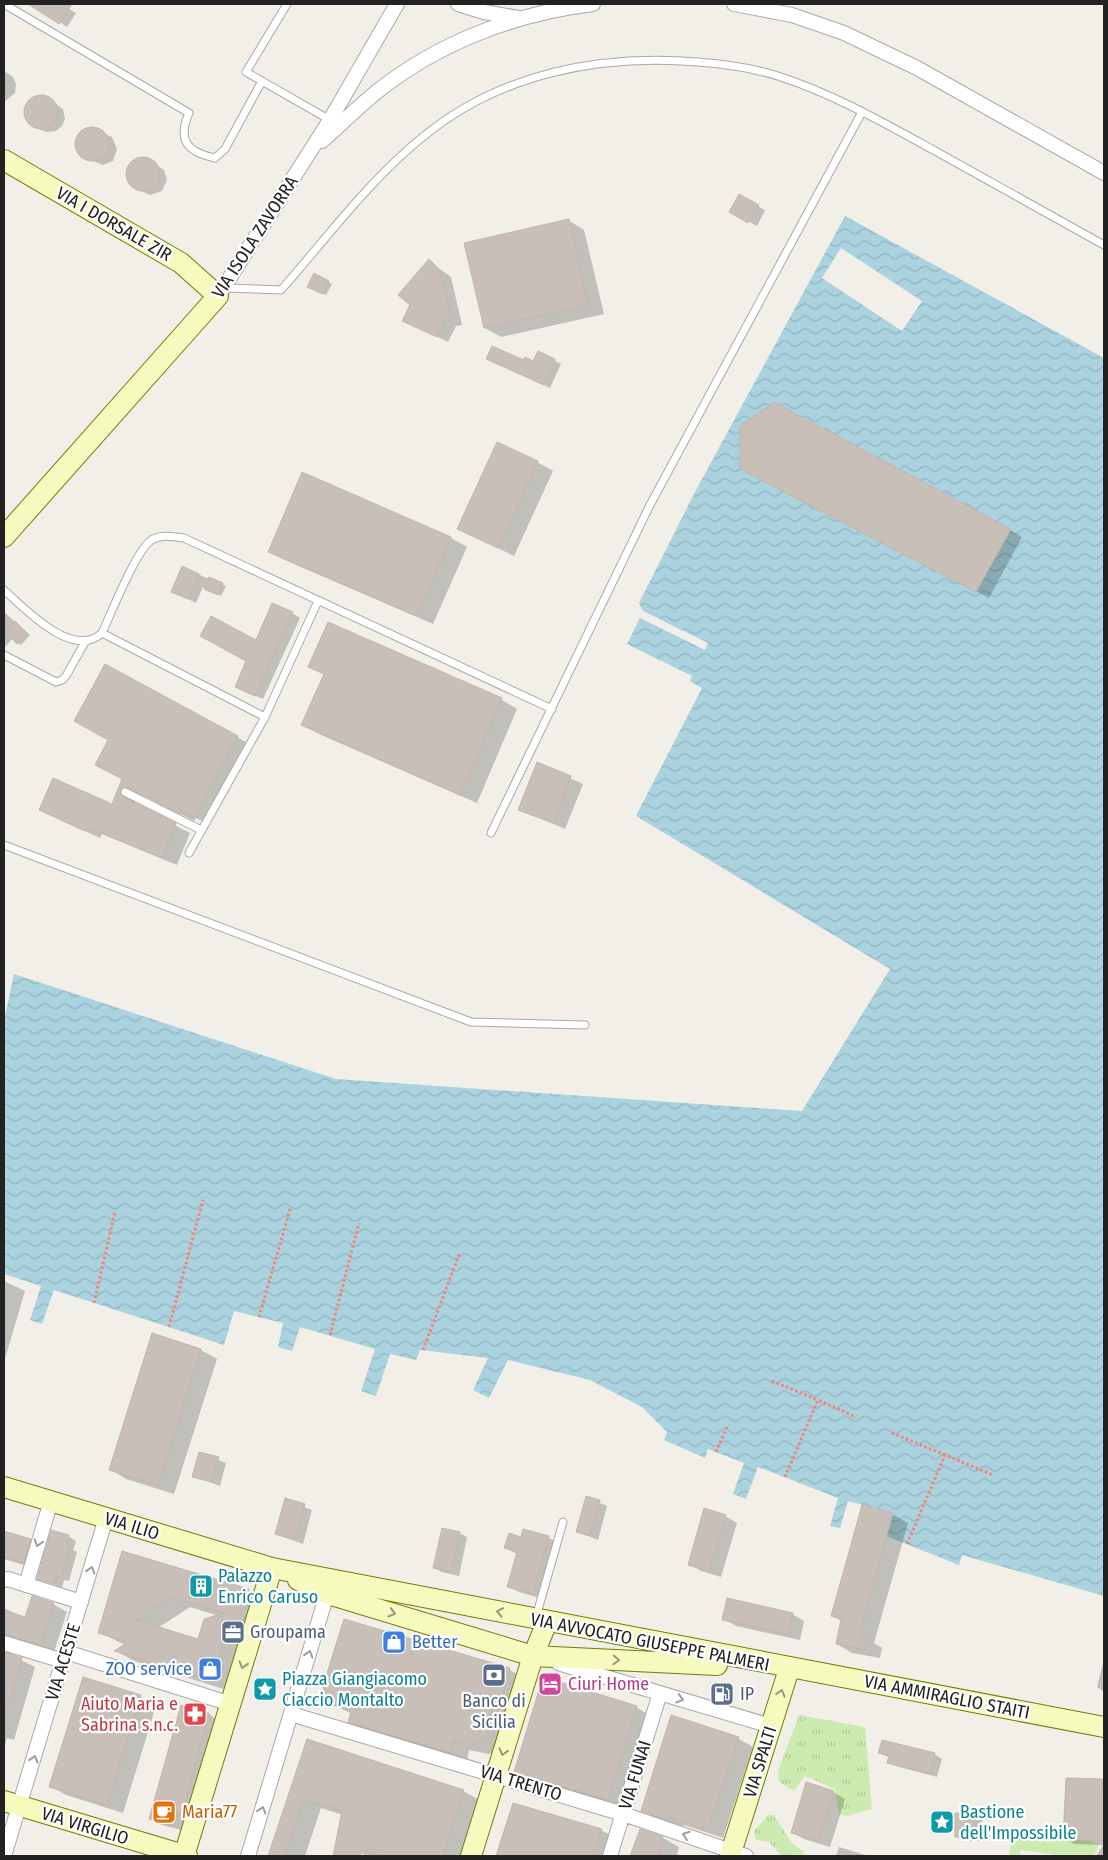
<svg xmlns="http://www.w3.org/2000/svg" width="1108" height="1860" font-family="'Fira Sans Condensed',sans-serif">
<defs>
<pattern id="grass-tufts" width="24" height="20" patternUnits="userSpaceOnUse" patternTransform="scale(1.25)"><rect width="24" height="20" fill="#cdebb0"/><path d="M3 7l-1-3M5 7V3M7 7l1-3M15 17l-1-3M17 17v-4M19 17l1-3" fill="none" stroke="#b0c997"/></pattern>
<pattern id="water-waves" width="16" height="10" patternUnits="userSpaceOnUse" patternTransform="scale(1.25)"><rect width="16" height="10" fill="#aad3df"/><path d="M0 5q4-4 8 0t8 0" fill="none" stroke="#92b5bf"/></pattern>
</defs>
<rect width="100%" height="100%" fill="#f2efe9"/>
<path fill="url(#grass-tufts)" d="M799,1715L865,1727L872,1809L847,1816L839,1814L835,1789L805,1776L794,1791L779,1782L778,1771Z
M768,1815H774L791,1842L804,1852V1856H782L769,1842L756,1840L754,1831Z"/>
<path fill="#cdebb0" d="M1012,1837L1087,1840L1099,1844L1094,1856H1063L1021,1850L1020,1856H1009Z"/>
<path fill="url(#water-waves)" d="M845,216L1104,358V1596L962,1555L959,1565L886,1536L893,1513L848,1501L840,1528L830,1526L838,1498L758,1467L746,1499L733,1494L744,1463L708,1449L705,1458L664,1440L667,1432L642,1407L590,1380L508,1360L489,1398L473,1390L488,1358L420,1350L416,1360L390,1354L376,1396L361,1391L375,1349L300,1327L292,1351L278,1347L283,1323L234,1311L224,1345L54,1290L42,1324L30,1320L41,1286L4,1274V1021L14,974L336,1079L802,1111L890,969L636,816L702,688L690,681L692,676L627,644L640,618L705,650L708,643L643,611L639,603L695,492Z"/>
<path fill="#f2efe9" d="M841,248L922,301L902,331L822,278Z"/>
<path fill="#0003" fill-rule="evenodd" d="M36,4H61L76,13L67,27L35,6Z
M4,71L13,77L16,84L15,93L4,102Z
M44,96L63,109L65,119L62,126L56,131L47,132L41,130L27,120L26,107L32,99Z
M91,128L112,137L117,149L113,161L103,165L82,156L76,146L80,133Z
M142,158L147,159L164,170L167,180L162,191L150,195L135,188L129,182L127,171L132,162Z
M739,195L765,210L757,226L730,211Z
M568,220L584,230L604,314L501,337L485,328Z
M429,261L451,277L462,325L456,326L448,342L403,320Z
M314,275L332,284L326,295L312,288Z
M539,353L561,364L550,388L494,362L534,363Z
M537,462L553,471L514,556L459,529Z
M303,474L451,538L467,547L433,624L285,560L269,551Z
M753,475L1010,530L1022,537L989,598Z
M183,568L226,586L221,596L203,587L196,603L180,595Z
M4,612L30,635L21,645L13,638L4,648Z
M292,613L300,618L263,699L244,691L256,642Z
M329,624L502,700L517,709L477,803L319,734L303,725L325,675L310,667Z
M237,737L251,745L208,824L196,818L194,821L143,795L134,797L136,805L190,833L177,865L102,834L100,838L40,810L113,806L123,779Z
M537,764L583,784L565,829L520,809Z
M4,1281L25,1291L4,1362Z
M153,1335L201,1350L217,1359L174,1494L126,1479L110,1469Z
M200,1453L226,1463L220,1486L193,1476Z
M587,1498L607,1506L598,1540L578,1532Z
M286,1500L312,1510L303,1544L276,1534Z
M892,1514L908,1523L874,1643L882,1648L880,1658L852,1653L837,1644L842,1621L832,1616Z
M725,1516L737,1523L721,1577L701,1571L689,1564Z
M524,1530L549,1538L560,1544L544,1599L519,1592L508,1586L517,1554L505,1547L522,1538Z
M4,1532L30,1540L44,1548L37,1569L4,1559Z
M459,1533L467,1537L459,1576L442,1572L434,1568Z
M68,1536L76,1541L73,1550L77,1552L69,1581L64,1580L62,1588L38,1578Z
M123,1552L249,1590L267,1601L230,1691L134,1661L116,1651L125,1645L99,1632ZM190,1607L219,1616L199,1640L158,1628Z
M53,1604L67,1612L54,1652L9,1648L11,1655L35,1667L14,1740L7,1738L4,1748V1608L26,1619Z
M792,1614L804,1621L800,1640L736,1626L724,1619Z
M345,1620L510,1670L526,1679L500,1749L489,1754L469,1750L467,1761L365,1731L349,1721L352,1714L332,1703L327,1698L324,1686Z
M1104,1659V1692L1097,1687Z
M84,1679L141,1697L156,1706L123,1813L66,1795L51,1786Z
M636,1707L652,1717L624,1808L531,1781L515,1771Z
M209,1714L219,1721L185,1831L162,1825L151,1819Z
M672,1716L739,1739L753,1747L723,1838L684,1825L683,1828L657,1819L643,1810Z
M308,1740L463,1791L481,1801L463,1856H369L355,1852L343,1815L321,1808L305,1856H307H270Z
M880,1753L934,1754L942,1759L937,1777L896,1766L888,1762L890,1758Z
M1102,1780L1104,1781V1856H1096L1103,1845L1074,1844L1065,1838Z
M833,1792L845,1799L830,1847L804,1839L792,1832Z
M514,1804L601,1830L617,1839L612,1856H497Z
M975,1814L982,1819L983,1841H964L956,1836Z
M640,1830L663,1838L679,1847L677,1854L682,1856H632Z
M839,1847L869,1856H836Z"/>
<path fill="#c7bfb8" stroke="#c4b6ab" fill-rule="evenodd" d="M28,4H72L59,24Z
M24 112a17 17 0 1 1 34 0a17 17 0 1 1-34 0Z
M75 144a17 17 0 1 1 34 0a17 17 0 1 1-34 0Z
M126 174a17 17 0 1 1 34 0a17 17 0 1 1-34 0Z
M739,194L759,205L748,223L729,212Z
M569,219L588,305L484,328L464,243Z
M429,259L440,270L451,319L445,320L437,337L402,321L410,305L398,295Z
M314,273L329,281L323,294L307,287Z
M492,346L524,360L525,357L533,361L538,351L555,359L544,385L486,359Z
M774,402L1011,529L976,592L740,469V426Z
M497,442L538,461L498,548L457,529Z
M302,472L451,537L417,616L268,552Z
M182,566L199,574L188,599L171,592Z
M209,577L223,583L218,595L204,589Z
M272,603L293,612L255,696L235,687L246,661L200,636L211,616L256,640Z
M15,621L27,633L17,644L5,632Z
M328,622L502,698L460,795L301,725L324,674L308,667Z
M105,664L238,736L194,817L181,810L180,814L127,787L121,789L123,797L176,823L162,858L87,827L85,831L39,810L53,778L112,804L122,779L95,765L108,740L74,721Z
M537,762L571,776L553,823L518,810Z
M152,1333L201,1349L158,1485L109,1470Z
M199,1452L219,1457L212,1482L192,1477Z
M586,1496L600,1500L590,1536L576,1532Z
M285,1498L305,1504L295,1540L275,1534Z
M862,1505L893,1513L859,1636L867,1638L865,1650L836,1644L841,1619L831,1616Z
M704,1508L726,1515L709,1571L688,1565Z
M442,1528L460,1532L451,1572L433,1568Z
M523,1529L549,1536L533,1594L507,1587L517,1552L504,1548L509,1533L521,1537Z
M51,1530L69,1535L66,1545L70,1547L61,1577L57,1576L54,1584L37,1579Z
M4,1531L31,1539L24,1563L4,1557Z
M122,1551L249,1589L229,1649L222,1646L211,1681L114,1651L128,1642L98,1633ZM170,1597L224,1613L204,1619L198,1639L136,1620Z
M32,1596L54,1603L40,1645L4,1634V1610L25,1617Z
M727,1598L793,1613L788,1634L722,1620Z
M344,1619L510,1668L496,1716L488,1714L490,1729L484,1740L473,1745L453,1741L451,1753L348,1722L351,1712L331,1704L324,1693L323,1686Z
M4,1652L22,1658L7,1709L4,1708Z
M83,1677L141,1695L107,1805L49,1787Z
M543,1677L637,1706L608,1800L514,1772Z
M181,1705L209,1713L182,1814L178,1813L174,1826L149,1819Z
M671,1715L739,1737L708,1830L669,1817L668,1820L641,1811Z
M307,1739L464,1790L443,1856H382L361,1850L360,1856H333L342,1811L303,1799L284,1856H268Z
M882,1740L935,1753L930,1774L887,1763L889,1756L878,1753Z
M1066,1778L1103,1779L1104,1841L1063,1839Z
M806,1782L834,1791L818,1841L791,1833Z
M513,1803L602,1829L593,1856H496Z
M955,1813H975V1837H955Z
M640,1829L663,1837L658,1856H630Z"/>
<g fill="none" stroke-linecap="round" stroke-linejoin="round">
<g stroke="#a9a9a9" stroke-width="9">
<path id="lane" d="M4,4L189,113C177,140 187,152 215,158L225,149L262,81
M287,4L246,72L330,120
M225,288L281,290C327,238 370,179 424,136C501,73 600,54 698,62C724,64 753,68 778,76C834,94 886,124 937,152C993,183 1049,214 1104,245
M4,590C25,609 73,660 102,633C111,614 137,547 153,539C163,534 174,537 184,538L552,709
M102,633L265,717
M4,655L56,682L62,680L66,676L85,642
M125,792L201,830
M491,833L650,505L862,112
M4,845L471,1022L585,1025
M189,853L265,717L318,601
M536,1617L563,1522"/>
</g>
<g stroke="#a9a9a9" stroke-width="16">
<path id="street" d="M458,4L484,12L518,18
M734,4L792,15L844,33L917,68L1104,173
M322,141C341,124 359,106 379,90C440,42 517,13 593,4
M218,296L330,120L397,4
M4,1580L8,1579L81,1602
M26,1585L51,1501
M4,1643L63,1661
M66,1652L231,1704
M558,1663L771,1726
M291,1714L623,1814L746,1856
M4,1856L106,1518
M248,1856L329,1587
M610,1856L660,1693"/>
</g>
<g stroke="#707d05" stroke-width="22">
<path id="secondary" d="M4,160L181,263L218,296L4,537
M4,1487L272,1568L1104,1727
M298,1580L328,1594L533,1656L717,1665
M4,1801L187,1856
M184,1856L272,1568
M471,1856L533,1656L547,1622
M730,1856L789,1669"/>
</g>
<path stroke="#fa8072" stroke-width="3" stroke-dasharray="2.5 2.5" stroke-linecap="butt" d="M94,1303L115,1212
M259,1317L291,1206
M169,1327L203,1200
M330,1335L359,1223
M423,1350L460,1252
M772,1381L818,1400
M892,1433L945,1455
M716,1452L727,1427
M785,1477L818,1400L856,1417
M907,1544L945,1455L993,1475"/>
<use href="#lane" stroke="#fff" stroke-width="7"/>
<use href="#street" stroke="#fff" stroke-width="14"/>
<use href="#secondary" stroke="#f7fabf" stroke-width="20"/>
</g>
<defs><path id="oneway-chevron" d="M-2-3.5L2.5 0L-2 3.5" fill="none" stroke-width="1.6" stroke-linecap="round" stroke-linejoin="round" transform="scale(1.25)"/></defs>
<g stroke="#9c9c9c">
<use href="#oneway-chevron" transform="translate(38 1543) rotate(107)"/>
<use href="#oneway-chevron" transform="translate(91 1570) rotate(-73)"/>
<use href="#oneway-chevron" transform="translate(309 1654) rotate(-73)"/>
<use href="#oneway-chevron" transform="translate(680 1699) rotate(16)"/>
<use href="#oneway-chevron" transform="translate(34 1759) rotate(-73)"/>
<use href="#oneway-chevron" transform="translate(262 1810) rotate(-73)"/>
<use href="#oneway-chevron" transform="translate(686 1835) rotate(-161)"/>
</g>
<g stroke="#979978">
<use href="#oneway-chevron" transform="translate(500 1612) rotate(-169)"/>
<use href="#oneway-chevron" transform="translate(392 1613) rotate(17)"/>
<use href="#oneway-chevron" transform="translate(616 1660) rotate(3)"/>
<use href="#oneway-chevron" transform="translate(243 1665) rotate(107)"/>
<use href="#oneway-chevron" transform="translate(781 1693) rotate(-73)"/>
<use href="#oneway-chevron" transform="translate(503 1752) rotate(107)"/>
</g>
<defs>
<g id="building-square" transform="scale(1.25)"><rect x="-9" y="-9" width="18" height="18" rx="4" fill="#0f9aa8" stroke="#fff"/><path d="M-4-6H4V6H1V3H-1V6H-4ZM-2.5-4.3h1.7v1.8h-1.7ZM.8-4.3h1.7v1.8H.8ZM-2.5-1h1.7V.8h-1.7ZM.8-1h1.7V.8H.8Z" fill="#fff"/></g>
<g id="office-square" transform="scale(1.25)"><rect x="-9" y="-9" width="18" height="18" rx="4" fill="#5c6f8a" stroke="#fff"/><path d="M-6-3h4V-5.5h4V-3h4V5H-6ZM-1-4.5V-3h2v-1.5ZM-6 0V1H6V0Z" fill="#fff"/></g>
<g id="shop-square" transform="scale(1.25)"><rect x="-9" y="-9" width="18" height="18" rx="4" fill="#3f7fe0" stroke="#fff"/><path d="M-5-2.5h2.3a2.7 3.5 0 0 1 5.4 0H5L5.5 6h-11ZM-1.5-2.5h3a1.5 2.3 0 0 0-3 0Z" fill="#fff"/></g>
<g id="bank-square" transform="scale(1.25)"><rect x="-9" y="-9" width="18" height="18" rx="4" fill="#5c6f8a" stroke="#fff"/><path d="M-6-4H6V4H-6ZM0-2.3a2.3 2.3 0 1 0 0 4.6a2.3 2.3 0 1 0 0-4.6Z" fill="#fff"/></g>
<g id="hotel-square" transform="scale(1.25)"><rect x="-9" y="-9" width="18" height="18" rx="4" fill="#d1479c" stroke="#fff"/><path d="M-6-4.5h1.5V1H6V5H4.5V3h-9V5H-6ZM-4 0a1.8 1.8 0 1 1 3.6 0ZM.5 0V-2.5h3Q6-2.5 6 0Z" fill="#fff"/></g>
<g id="sight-square" transform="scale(1.25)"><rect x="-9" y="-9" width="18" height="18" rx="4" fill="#0f9aa8" stroke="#fff"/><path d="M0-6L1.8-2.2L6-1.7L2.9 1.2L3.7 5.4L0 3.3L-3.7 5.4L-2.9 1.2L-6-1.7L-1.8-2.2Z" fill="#fff"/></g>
<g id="fuel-square" transform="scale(1.25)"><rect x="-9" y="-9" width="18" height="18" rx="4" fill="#5c6f8a" stroke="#fff"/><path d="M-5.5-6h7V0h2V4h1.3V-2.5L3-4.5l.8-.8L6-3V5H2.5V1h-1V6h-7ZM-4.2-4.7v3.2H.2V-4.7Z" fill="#fff"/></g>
<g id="pharmacy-square" transform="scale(1.25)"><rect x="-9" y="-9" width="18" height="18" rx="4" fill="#e0444e" stroke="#fff"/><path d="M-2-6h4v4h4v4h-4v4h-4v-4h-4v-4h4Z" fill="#fff"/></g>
<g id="cafe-square" transform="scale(1.25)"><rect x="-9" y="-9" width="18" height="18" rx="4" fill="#e8710a" stroke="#fff"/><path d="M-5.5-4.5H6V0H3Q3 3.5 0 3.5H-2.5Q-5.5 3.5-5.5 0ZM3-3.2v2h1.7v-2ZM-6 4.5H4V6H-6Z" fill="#fff"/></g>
</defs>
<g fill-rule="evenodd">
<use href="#building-square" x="201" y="1586"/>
<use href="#office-square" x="233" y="1632"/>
<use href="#shop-square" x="394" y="1642"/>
<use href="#shop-square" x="210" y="1669"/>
<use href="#bank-square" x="494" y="1675"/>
<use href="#hotel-square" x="550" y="1684"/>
<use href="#sight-square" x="265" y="1689"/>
<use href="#fuel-square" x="722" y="1694"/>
<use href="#pharmacy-square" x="195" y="1714"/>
<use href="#cafe-square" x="164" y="1812"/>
<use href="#sight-square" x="942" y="1822"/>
</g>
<g text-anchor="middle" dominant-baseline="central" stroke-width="4.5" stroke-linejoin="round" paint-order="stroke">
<g font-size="18" fill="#222" stroke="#fff">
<text transform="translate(114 224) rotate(30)">VIA I DORSALE ZIR</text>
<text transform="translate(255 237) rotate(-57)">VIA ISOLA ZAVORRA</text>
<text transform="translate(132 1526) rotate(17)">VIA ILIO</text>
<text transform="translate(650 1642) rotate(11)">VIA AVVOCATO GIUSEPPE PALMERI</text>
<text transform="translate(63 1662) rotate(-73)">VIA ACESTE</text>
<text transform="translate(947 1697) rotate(11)">VIA AMMIRAGLIO STAITI</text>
<text transform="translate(760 1762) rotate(-73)">VIA SPALTI</text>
<text transform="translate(635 1775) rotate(-73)">VIA FUNAI</text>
<text transform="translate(521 1783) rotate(17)">VIA TRENTO</text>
<text transform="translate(85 1826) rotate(17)">VIA VIRGILIO</text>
</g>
<g font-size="18" fill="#0d838f" stroke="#fff" text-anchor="start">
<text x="218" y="1576">Palazzo<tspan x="218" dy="21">Enrico Caruso</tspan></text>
<text x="282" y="1679">Piazza Giangiacomo<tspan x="282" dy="21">Ciaccio Montalto</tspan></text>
<text x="960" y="1812">Bastione<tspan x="960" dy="21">dell'Impossibile</tspan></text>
</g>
<g font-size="18" fill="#4e5e75" stroke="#fff" text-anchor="start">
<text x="250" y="1632">Groupama</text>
<text x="740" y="1694">IP</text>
<text x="494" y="1701" text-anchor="middle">Banco di<tspan x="494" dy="21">Sicilia</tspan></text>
</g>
<g font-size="18" fill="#366cbe" stroke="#fff" text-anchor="start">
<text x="412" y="1642">Better</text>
<text x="192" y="1669" text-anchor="end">ZOO service</text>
</g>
<g font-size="18" fill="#b23c85" stroke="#fff" text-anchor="start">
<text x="568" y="1684">Ciuri Home</text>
</g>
<g font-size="18" fill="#be3a42" stroke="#fff" text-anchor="end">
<text x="178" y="1704">Aiuto Maria e<tspan x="178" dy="21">Sabrina s.n.c.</tspan></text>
</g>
<g font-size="18" fill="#c56008" stroke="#fff" text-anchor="start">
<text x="182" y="1812">Maria77</text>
</g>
</g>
<rect width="1108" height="1860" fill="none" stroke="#222222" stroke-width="10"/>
</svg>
